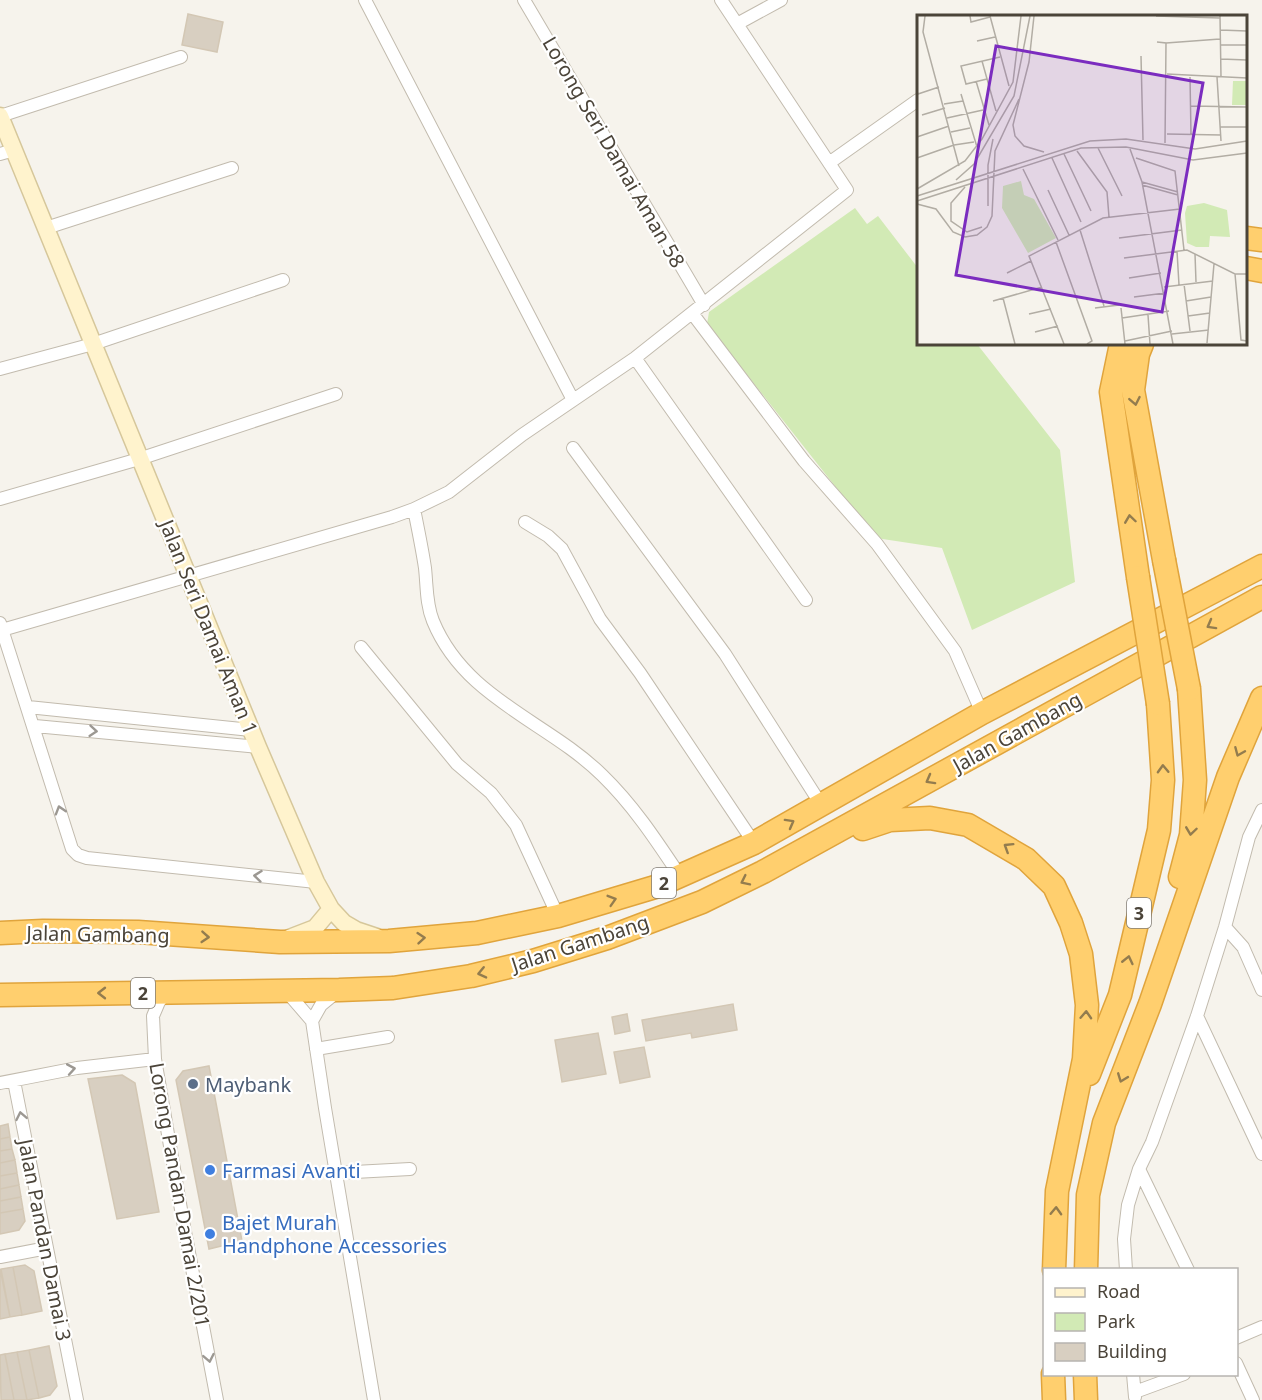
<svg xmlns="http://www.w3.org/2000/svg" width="1262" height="1400" font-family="'Noto Sans',sans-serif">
<rect width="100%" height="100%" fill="#f6f3ec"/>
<path fill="#d2eab5" d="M855,208L867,224L878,216L918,268V344H977L1060,450L1075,582L972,630L942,548L876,538L707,324L709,312Z"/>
<path fill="#d8cfc1" stroke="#d3c7b4" stroke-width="1.5" d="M188,14L223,22L217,52L182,45Z
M733,1004L737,1030L692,1038L691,1033L646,1041L642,1020Z
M627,1014L630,1031L615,1034L612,1017Z
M598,1033L606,1074L562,1082L555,1040Z
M644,1047L650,1077L620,1083L614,1052Z
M209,1066L242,1241L209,1249L176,1080L183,1071Z
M122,1075L135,1083L159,1212L117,1219L88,1079Z
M8,1124L10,1137L0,1139V1126Z
M10,1137L12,1149L0,1151V1139Z
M12,1149L15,1160L0,1163V1151Z
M15,1160L17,1173L0,1176V1163Z
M17,1173L19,1185L0,1189V1176Z
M19,1185L21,1197L0,1201V1189Z
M21,1197L23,1209L0,1213V1201Z
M23,1209L25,1221L19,1230L0,1234V1213Z
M25,1265L34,1271L42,1311L22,1315L13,1267Z
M13,1267L22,1315L10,1317L1,1269Z
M0,1269L10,1317L0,1319Z
M49,1346L57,1386L50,1395L39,1398L29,1350Z
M29,1350L39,1398L27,1400L17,1352Z
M17,1352L27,1400H14L5,1354Z
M5,1354L14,1400H1L0,1355Z"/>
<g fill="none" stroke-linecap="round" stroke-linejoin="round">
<g stroke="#c2bbae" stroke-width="14">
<path id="street" d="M365,0L573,400
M524,0L704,305
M737,24L781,0
M0,116L181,57
M0,154L14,150
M829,163L918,100
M46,228L232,168
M692,313L804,461L877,544L955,651L982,713
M635,358L806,600
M0,369L93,344L283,280
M573,448L725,654L822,806
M0,499L139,459L336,394
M414,509C418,529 422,548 425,568C427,586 426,604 433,621C465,699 547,721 602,775C633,805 656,840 680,876
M525,522L548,536L562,549L600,619L640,673L754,843
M0,623L72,849L78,855L87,858L316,882
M2,630L392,517L414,509L449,492L522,435L635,358L847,190L721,0
M361,647L457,764L491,793L516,825L558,916
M28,707L251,730
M35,726L258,747
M1225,927L1243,947L1262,990
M287,992L312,1021L325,1108L374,1400
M166,993L159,1002L153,1016L155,1059L183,1221L217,1400
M1197,1016L1262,1154
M312,1021L321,1005L338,991
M316,1049L388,1037
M14,1081L77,1400
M0,1083L77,1068L155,1059
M1139,1169L1188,1270
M336,1173L410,1169
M0,1257L47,1248
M1126,1270L1124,1239L1128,1205L1139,1169L1152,1142L1197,1016L1225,927L1249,837L1262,810
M1236,1338L1262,1327
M1236,1363L1253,1400
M1133,1374L1135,1397
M1135,1392L1184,1374"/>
</g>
<g stroke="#d6c79b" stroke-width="19">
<path id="secondary" d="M0,116L258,747L316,882L331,909L344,923L356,930L377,937
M289,938L315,928L331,909"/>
</g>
<g stroke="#e0a43c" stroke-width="25">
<path id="highway" d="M1246,238L1262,240
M1246,268L1262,271
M1121,344L1111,392L1138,577
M1142,344L1138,354L1133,390L1164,560
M863,829L890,820L930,818L968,825L1026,859L1054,886L1071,923L1081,954L1087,1005L1084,1059L1057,1191L1054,1270
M1180,877L1191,835L1195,780L1189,689
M0,933L43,931L138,932L280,942L389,941L477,933L558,916L655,887L754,843L982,713L1262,566
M0,995L339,990L393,988L471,976L533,961L607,938L702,902L763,872L1262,597
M1089,1074L1120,995L1159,830L1163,780L1158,704
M1086,1270L1088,1195L1104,1123L1150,1004L1228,777L1262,698
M1053,1374L1054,1400
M1085,1374L1086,1400"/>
</g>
<use href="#street" stroke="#fff" stroke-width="12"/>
<use href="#secondary" stroke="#fff3cd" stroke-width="16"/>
<use href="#highway" stroke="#ffcf6e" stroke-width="22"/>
<g stroke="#e0a43c" stroke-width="25" stroke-linecap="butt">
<path id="highway-bridge" d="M1164,560L1189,689
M1138,577L1158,704"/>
</g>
<use href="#highway-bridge" stroke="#ffcf6e" stroke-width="22"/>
</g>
<defs><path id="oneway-chevron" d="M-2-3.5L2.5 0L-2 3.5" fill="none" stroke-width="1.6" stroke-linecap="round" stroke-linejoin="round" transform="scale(1.5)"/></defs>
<g stroke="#937c4e">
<use href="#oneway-chevron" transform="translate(1135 401) rotate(79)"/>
<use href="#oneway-chevron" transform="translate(1130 519) rotate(-98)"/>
<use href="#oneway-chevron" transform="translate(1211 625) rotate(151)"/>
<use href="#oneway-chevron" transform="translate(1239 752) rotate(113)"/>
<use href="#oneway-chevron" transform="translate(1163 769) rotate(-92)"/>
<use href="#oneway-chevron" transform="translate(930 780) rotate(151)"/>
<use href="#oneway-chevron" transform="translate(790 823) rotate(-29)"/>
<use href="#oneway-chevron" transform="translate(1191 831) rotate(98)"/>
<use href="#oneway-chevron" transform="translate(1008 847) rotate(-148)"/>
<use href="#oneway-chevron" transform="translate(745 881) rotate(154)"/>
<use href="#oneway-chevron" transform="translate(612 900) rotate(-17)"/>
<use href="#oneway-chevron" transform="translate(205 937) rotate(4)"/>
<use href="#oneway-chevron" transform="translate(421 938) rotate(-5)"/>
<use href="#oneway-chevron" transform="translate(1128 960) rotate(-77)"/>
<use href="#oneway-chevron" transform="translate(482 973) rotate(167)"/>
<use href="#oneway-chevron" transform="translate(102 993) rotate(180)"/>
<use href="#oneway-chevron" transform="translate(1086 1015) rotate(-87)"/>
<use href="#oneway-chevron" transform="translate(1122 1078) rotate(111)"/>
<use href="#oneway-chevron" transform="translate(1056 1211) rotate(-88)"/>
</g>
<g stroke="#9c9892">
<use href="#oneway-chevron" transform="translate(93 731) rotate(5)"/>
<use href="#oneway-chevron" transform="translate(60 810) rotate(-107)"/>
<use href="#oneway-chevron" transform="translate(258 876) rotate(-174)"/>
<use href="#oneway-chevron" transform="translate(71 1069) rotate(-10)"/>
<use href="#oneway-chevron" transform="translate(21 1116) rotate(-101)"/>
<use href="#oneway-chevron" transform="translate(209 1358) rotate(79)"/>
</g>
<circle fill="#5c6f8a" stroke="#fff" stroke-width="2" cx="193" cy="1084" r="6"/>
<g fill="#3f7fe0" stroke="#fff" stroke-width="2">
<circle cx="210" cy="1170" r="6"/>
<circle cx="210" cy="1234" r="6"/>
</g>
<g text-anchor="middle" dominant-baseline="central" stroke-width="4.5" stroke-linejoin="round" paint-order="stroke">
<g fill="#fff" stroke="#817c74" stroke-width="1.5">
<rect x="652" y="868" width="24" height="30" rx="4.5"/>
<rect x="1127" y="898" width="24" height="30" rx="4.5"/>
<rect x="131" y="978" width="24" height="30" rx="4.5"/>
</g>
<g font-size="18" font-weight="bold" fill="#4b4439">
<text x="664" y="883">2</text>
<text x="1139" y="913">3</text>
<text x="143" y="993">2</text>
</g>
<g font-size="20" fill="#4b4439" stroke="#fff">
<text transform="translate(614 152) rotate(60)">Lorong Seri Damai Aman 58</text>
<text transform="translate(209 627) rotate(68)">Jalan Seri Damai Aman 1</text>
<text transform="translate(1017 732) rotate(-29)">Jalan Gambang</text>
<text transform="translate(98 934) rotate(1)">Jalan Gambang</text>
<text transform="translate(580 943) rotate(-18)">Jalan Gambang</text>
<text transform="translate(180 1195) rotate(80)">Lorong Pandan Damai 2/201</text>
<text transform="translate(45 1240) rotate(79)">Jalan Pandan Damai 3</text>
</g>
<g font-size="20" fill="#4e5e75" stroke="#fff" text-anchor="start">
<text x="205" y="1084">Maybank</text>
</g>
<g font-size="20" fill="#366cbe" stroke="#fff" text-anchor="start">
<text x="222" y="1170">Farmasi Avanti</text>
<text x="222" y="1222">Bajet Murah<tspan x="222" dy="23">Handphone Accessories</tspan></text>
</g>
</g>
<g transform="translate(917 15)">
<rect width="330" height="330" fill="#f6f3ec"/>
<path d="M316,66H330V90H315ZM104,166L107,180L117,184L139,223L111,238L85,193L86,171ZM287,188L310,195L313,222L293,221L292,232H279L270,228L268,198L270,191Z" fill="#d2eab5"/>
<path fill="none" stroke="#b2ada4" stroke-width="1.5" d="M8,1L6,17L42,151M53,1L54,7L73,2M73,1L92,71M117,1L112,47L96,110L98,121L107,131L127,137M239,1L303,3M303,1L304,62M303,15L330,16M60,26L78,22M240,27L249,28L248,128M249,28L303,24M303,30H330M224,41L226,125M304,44L330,45M65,46L79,96M250,59L330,63M273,62L274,120M300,62L304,126M70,64L49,69L44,51L83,42M59,66L72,110M0,76L1,79L22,72M44,79L60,132M27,89L46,86M274,91L330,92M5,100L28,93M30,103L66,95M303,112H330M34,117L53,113M250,119L304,120M0,122L32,111M37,130L57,127M181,133L205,181M213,134L225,167L256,329M160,136L190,177L192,202M147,139L174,196M0,143L37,130M135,143L164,207M219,143L258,156L267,235M106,154L141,225M39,165L57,149L97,81L113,1M225,167L261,177M225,170L261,180M48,172L34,188V206L50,217L65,212M0,174L48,146L65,124L96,67L104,1M131,175L152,220M0,181L173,126L209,124L278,134L330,126M0,186L164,133L209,132L276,145L330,138M0,189L19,194L36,217L48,222L60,220L70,212L75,201L78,136L102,84M71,191V150L76,124M163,215L187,291M202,223L265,215M139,227L175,326L170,329M260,236L262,270M278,239L279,267M207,243L270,235L318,259H330M90,258L114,246M318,259L324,325L330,326M212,263L244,258M267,269L273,316M247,272L296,266M217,282L248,278M86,283L98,329M76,286L125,272M269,286L294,282M178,293L202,290M204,293L208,329M112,299L134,294M231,300L233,329M271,301L293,298M205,303L252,296M118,317L141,311M255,319L292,315M208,326L255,316M290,328L297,249M147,329L112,241L186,203L263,194"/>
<path fill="#7b2cbf" fill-opacity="0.15" stroke="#7b2cbf" stroke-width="3" d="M79,31L286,68L245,297L39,260Z"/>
<rect width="330" height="330" fill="none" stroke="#4b4439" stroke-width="3"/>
</g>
<rect x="1043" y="1268" width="195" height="108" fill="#ffffff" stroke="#b7b4b0" stroke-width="1.5"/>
<rect x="1055" y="1288" width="30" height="9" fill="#fff3cd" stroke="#b7b4b0" stroke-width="1.5"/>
<text x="1097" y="1298" font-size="18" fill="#4b4439">Road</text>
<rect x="1055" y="1313" width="30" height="18" fill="#d2eab5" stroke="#b7b4b0" stroke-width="1.5"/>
<text x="1097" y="1328" font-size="18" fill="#4b4439">Park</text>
<rect x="1055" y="1343" width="30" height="18" fill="#d8cfc1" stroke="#b7b4b0" stroke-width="1.5"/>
<text x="1097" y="1358" font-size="18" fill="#4b4439">Building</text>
</svg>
